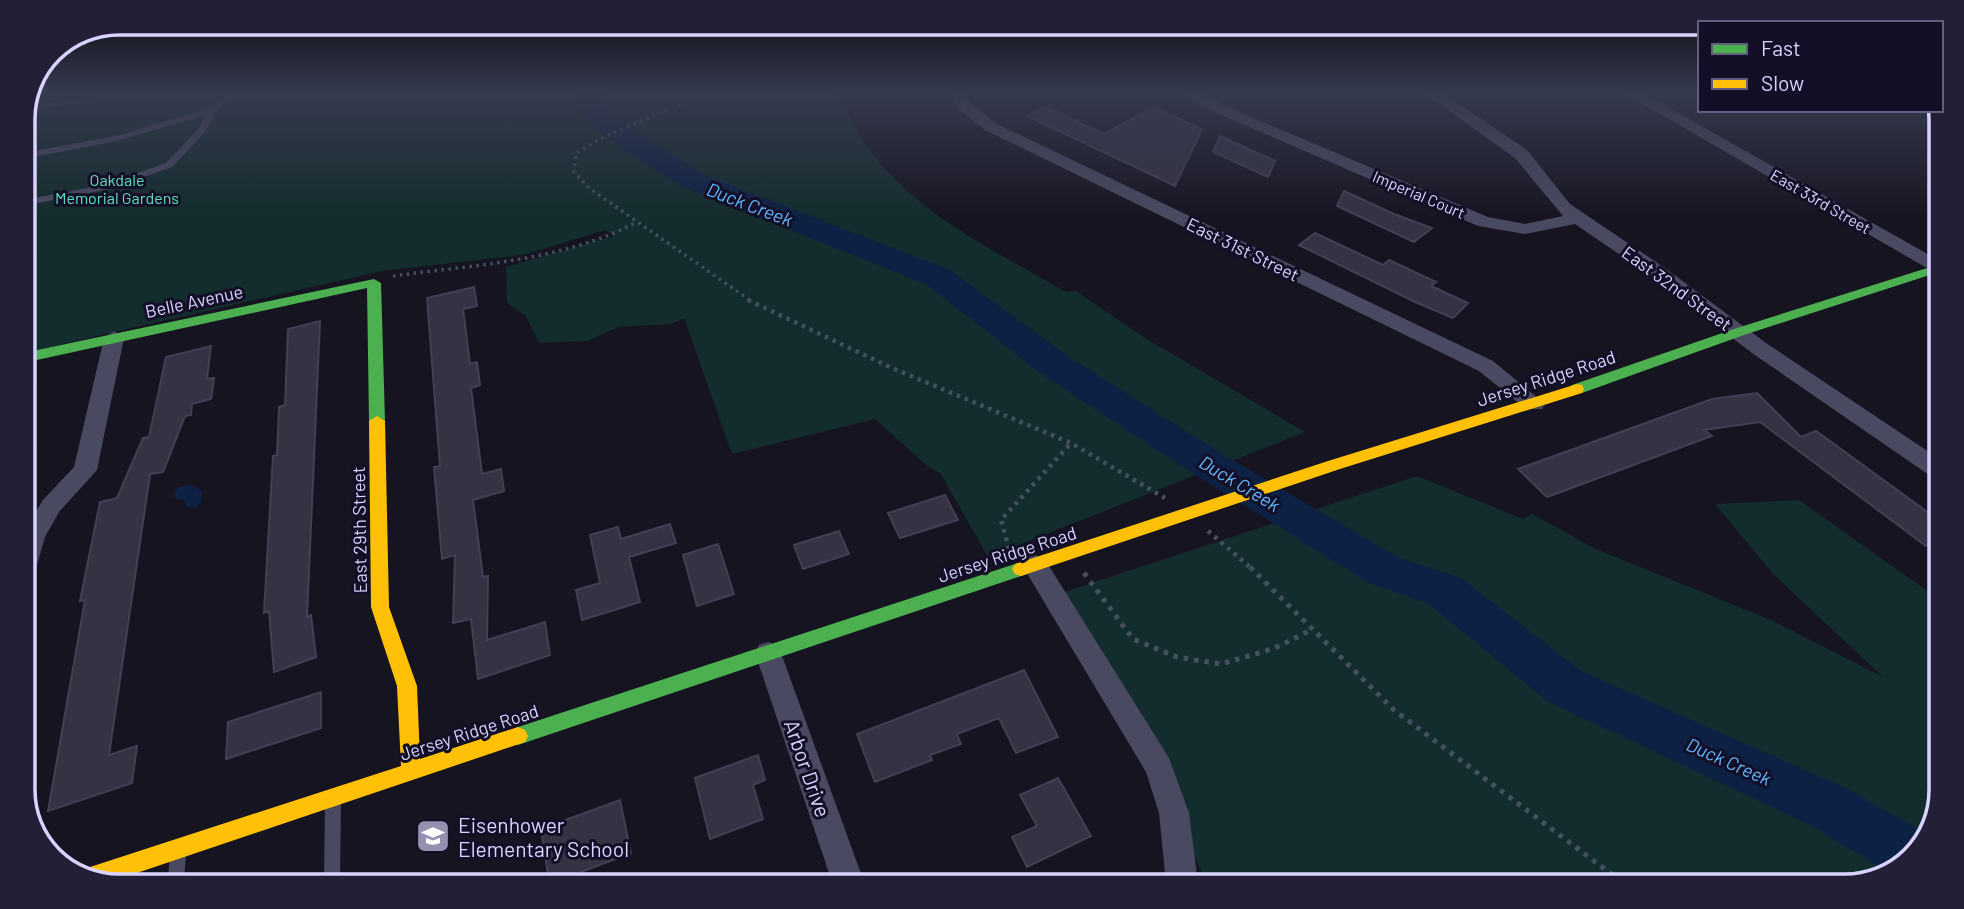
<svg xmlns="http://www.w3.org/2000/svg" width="1964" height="909" font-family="Barlow,sans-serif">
<rect width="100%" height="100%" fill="#161421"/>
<path fill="#132c2d" d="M33,92H845L837,94C847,111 855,129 866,145C914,214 996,251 1066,292L1076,291L1145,338L1305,432L988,557L940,473L926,465L875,419L732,454L684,318L671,324L618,327L587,341L539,343L526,316L507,303L506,267L613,236L606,230L523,255L382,271L23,353V113Z
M1417,476L1523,519L1532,514L1596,549L1771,620L1883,677L1773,574L1715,504L1799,500L1936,597L1934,827L1898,870L1846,886L1208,884L1061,593Z"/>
<path fill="#0d2144" d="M191,485L202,491V500L196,508L186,506L185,501L173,497L178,487Z"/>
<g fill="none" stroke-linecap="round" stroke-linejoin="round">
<path fill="#0d2144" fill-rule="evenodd" d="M574,92H600L604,106L638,134L707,176L950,270L1066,355L1219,452L1399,558L1461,578L1581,671L1848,789L1928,835L1898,870L1890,873L1810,825L1547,701L1429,604L1367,582L1191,472L1040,373L926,284L685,188L618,146L581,115Z"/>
</g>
<path fill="#343243" stroke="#433f54" stroke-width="2" d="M1046,107L1104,134L1153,107L1202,129L1175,186L1027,116Z
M1220,136L1275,161L1268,177L1213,152Z
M1344,191L1394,214L1432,228L1414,242L1337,206Z
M1315,233L1383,265L1389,260L1436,282L1431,286L1468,303L1453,318L1413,301L1299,245Z
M474,287L477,306L463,309L470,364L477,362L480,385L471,388L482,474L501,469L504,491L473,500L483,577L488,576L487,640L545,622L550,655L478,679L471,619L453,623L455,555L442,559L434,467L440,466L427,298Z
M320,321L307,617L311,615L316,657L274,672L269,611L264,613L273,456L277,455L279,407L285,405L288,329Z
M211,346L207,379L214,378L211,399L192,404L191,415L185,416L163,472L150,474L109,755L137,746L132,783L48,811L85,600L80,601L100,502L117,498L143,438L149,437L166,357Z
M1757,393L1801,437L1816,431L1937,519V541L1926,546L1760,422L1704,430L1712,436L1547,497L1518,469L1712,399Z
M945,495L958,520L900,538L888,513Z
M670,524L676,543L629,557L640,602L582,620L576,590L600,583L590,535L618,527L621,539Z
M839,531L849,554L803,569L794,545Z
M718,544L734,594L697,606L683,555Z
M1024,670L1058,737L1016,753L999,718L957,734L961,744L930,755L932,760L875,782L857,734Z
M321,692V728L226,759L228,722Z
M758,755L765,780L753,785L763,819L710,839L695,778Z
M1058,778L1091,836L1027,867L1012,837L1037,826L1020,795Z
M620,800L631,853L557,881H549L541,829Z"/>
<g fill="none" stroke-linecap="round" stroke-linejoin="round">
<path stroke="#44505f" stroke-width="3.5" stroke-dasharray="2.5 4.5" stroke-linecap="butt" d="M688,92L679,105L604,137L576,153L574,172L589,188L751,301
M393,276C474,265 563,261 637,222"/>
<path stroke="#44505f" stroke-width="4.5" stroke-dasharray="3.5 5" stroke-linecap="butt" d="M748,300L892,368L1071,443L1165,498
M1208,531L1251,568
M1009,549L1001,520L1071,443"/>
<path stroke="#44505f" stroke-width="5" stroke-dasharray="4.5 6" stroke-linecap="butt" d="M1250,567L1394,710L1626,885
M1084,573L1133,639L1177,657L1221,664L1275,648L1311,630"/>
<path fill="#4a4962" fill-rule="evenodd" d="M128,92H148L144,94L24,111L26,106Z
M230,92H239L216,111L206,131L172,167L109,189L23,206V200L104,185L166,163L199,128L206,115L117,141L23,159V153L116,136L209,108Z
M333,794L339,797L341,802L340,880H324L325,802L327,797Z
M178,847L184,849L186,855L184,879H168L170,855L172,849Z"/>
<path fill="#4a4962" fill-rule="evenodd" d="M947,92H963L973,105L997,124L1493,361L1545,404L1542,409H1526L1479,371L985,130L961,111Z
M1183,92H1201L1211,100L1488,217L1525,224L1563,216L1515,158L1423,92H1441L1527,150L1570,204L1665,268L1766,343L1938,458L1937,477L1929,475L1752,353L1651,276L1575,224L1525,234L1478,226L1201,106Z
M1622,92H1641L1940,261L1939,275Z
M114,331L124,338L97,470L59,512L45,537L32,582L23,585V532L43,500L74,467L104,338Z
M1035,555L1044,558L1169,758L1189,813L1198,883H1166L1159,813L1146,772L1022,565L1026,558Z
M768,642L777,645L781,653L864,882H832L755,653L759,645Z"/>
<path fill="#4caf50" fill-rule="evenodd" d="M1940,264L1939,272L1744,335L1582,393H1572L1570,389L1572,385L1734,329Z
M374,279L381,283L385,421L377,426L369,421L367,288L23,363V353Z
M1021,562L1027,564L1030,569L1027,574L518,745L511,742L508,736L511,730L518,727Z"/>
<path fill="#ffc107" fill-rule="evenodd" d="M1577,384L1582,385L1584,389L1582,393L1340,469L1021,576L1015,574L1012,569L1015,564L1328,461Z
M377,416L385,421L389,607L417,686L420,759L518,727L525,730L528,736L525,742L119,879H82L78,876L79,871L87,868L401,766L397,686L371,607L369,421Z"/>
</g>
<linearGradient id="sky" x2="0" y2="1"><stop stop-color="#0c0b12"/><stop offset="0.42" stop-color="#363a4e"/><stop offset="1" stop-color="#363a4e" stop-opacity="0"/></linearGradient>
<rect width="1964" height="219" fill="url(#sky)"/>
<defs>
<g id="school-square" transform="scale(1.75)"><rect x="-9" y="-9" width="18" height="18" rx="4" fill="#9591b1" stroke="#130f26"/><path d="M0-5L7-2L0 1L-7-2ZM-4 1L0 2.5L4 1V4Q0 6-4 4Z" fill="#fff"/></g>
</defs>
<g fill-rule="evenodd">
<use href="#school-square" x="433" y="836"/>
</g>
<g text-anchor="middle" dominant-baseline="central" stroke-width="6" stroke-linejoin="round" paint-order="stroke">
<g font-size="16" fill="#5fe0c0" stroke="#130f26">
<text x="117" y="179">Oakdale<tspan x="117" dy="18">Memorial Gardens</tspan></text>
</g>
<g font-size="16" fill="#d9d4ff" stroke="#130f26">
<text transform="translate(1419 194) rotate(23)">Imperial Court</text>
<text transform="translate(1821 201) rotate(30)">East 33rd Street</text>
</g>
<g font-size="18" fill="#d9d4ff" stroke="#130f26">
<text transform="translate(1243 249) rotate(26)">East 31st Street</text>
<text transform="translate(1677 288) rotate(36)">East 32nd Street</text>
<text transform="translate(194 301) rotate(-12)">Belle Avenue</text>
<text transform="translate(1546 378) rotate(-18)">Jersey Ridge Road</text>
<text transform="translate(359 530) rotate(-91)">East 29th Street</text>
<text transform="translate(1007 554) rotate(-18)">Jersey Ridge Road</text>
<text transform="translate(469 732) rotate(-18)">Jersey Ridge Road</text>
</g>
<g font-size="19" font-style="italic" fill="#62b6ff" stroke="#130f26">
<text transform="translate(750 204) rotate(21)">Duck Creek</text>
<text transform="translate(1240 483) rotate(31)">Duck Creek</text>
<text transform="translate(1729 761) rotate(24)">Duck Creek</text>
</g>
<g font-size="21" fill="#d9d4ff" stroke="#130f26">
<text transform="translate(808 768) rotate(71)">Arbor Drive</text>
</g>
<g font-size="21" fill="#d9d4ff" stroke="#130f26" text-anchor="start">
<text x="458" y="824">Eisenhower<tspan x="458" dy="24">Elementary School</tspan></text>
</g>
</g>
<path d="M0 0H1964V909H0ZM119 35H1845A84 84 0 0 1 1929 119V790A84 84 0 0 1 1845 874H119A84 84 0 0 1 35 790V119A84 84 0 0 1 119 35Z" fill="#231f37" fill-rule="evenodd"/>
<path fill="none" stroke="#d9d4ff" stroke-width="3.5" d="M119 35H1845A84 84 0 0 1 1929 119V790A84 84 0 0 1 1845 874H119A84 84 0 0 1 35 790V119A84 84 0 0 1 119 35Z"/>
<rect x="1698" y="21" width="245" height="91" fill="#130f26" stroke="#625e7d" stroke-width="2"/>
<rect x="1712" y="44" width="35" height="10" fill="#4caf50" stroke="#625e7d" stroke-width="2"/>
<text x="1761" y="56" font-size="21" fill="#d9d4ff">Fast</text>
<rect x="1712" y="79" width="35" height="10" fill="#ffc107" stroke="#625e7d" stroke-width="2"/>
<text x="1761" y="91" font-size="21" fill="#d9d4ff">Slow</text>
</svg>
